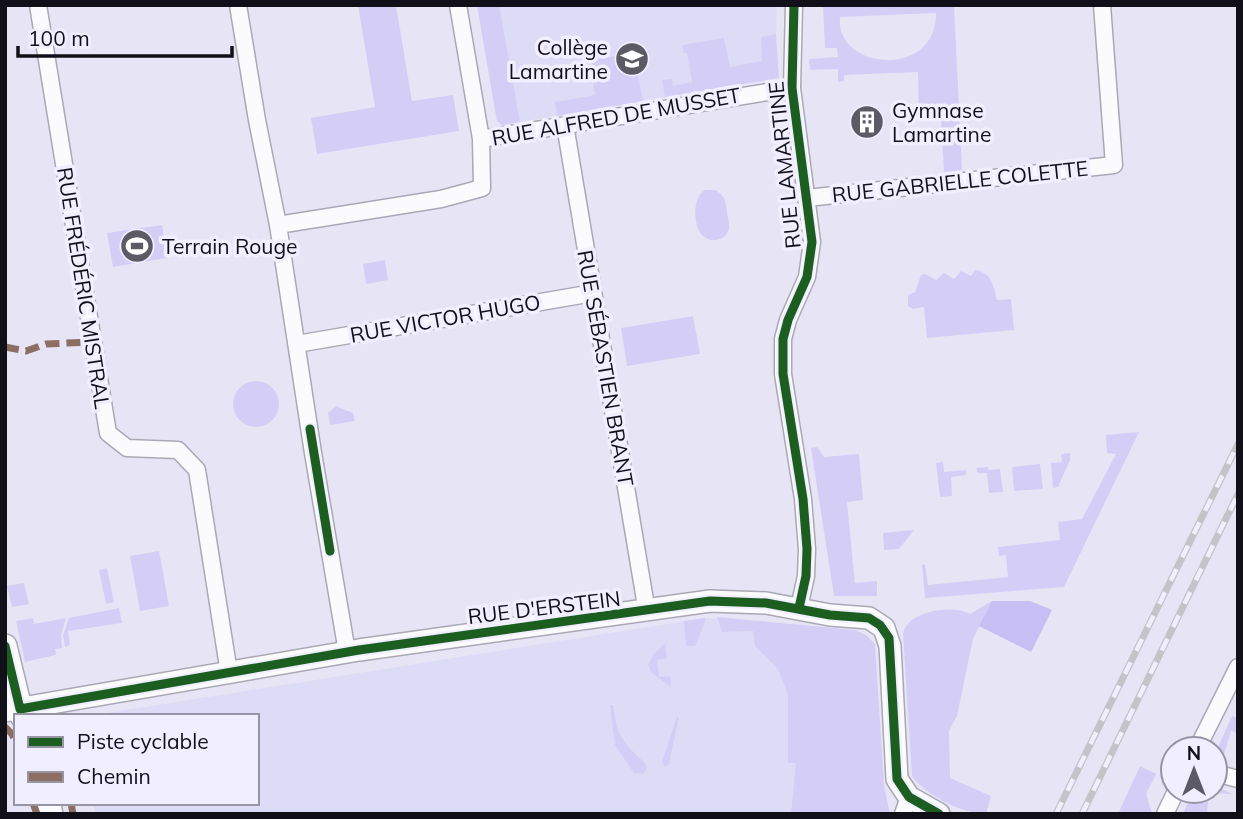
<svg xmlns="http://www.w3.org/2000/svg" width="1243" height="819" font-family="Mulish,sans-serif">
<rect width="100%" height="100%" fill="#e7e5f5"/>
<path fill="#dedbf6" d="M477,5H777L776,40L779,78L502,125L497,121Z
M705,618L766,621L795,692L798,736L796,814H96L93,803H257V716H88Z"/>
<path fill="#d4cef7" fill-rule="evenodd" d="M358,5H396L412,101L453,95L459,131L317,154L311,118L375,107Z
M477,5H499L520,122L502,125L497,121Z
M809,5H954L962,170L944,172L941,119L919,120L918,72L844,75V81L838,82V69L810,70L809,59L838,57L837,48H825L823,6ZM936,13C937,79 835,71 840,17Z
M776,34L779,78L665,97L662,80L672,79L673,86L692,82L687,53H684L682,45L724,38L730,67L762,61L761,37Z
M634,53L643,101L557,116L555,102L595,95L590,61Z
M705,190H715C725,195 726,202 727,213C728,218 730,224 729,229C726,241 710,244 702,235C693,225 692,198 705,190Z
M162,225L167,258L113,267L107,233Z
M385,260L388,280L366,284L363,264Z
M975,270C993,273 993,286 997,300L1011,299L1014,330L927,338L924,307L913,309L908,306V295L915,292L921,275L925,274L936,280L944,273L954,279L961,271L971,276Z
M693,316L700,354L627,366L621,328Z
M233 404a23 23 0 1 1 46 0a23 23 0 1 1-46 0Z
M336,406L353,413L355,421L330,425L328,413Z
M1139,432L1064,587L925,598L922,565L925,564L928,585L1008,577L1006,555L999,556L998,547L1060,540L1058,522L1082,519L1116,454L1107,453L1106,435Z
M817,447L824,457L859,454L863,500L847,502L855,583L877,581V596H834L811,448Z
M1070,453V460L1058,487L1053,488L1051,463L1062,462L1061,454Z
M943,462L944,472L966,470V475L951,477L952,496L940,497L936,463Z
M1040,464L1043,489L1014,491L1012,467Z
M988,467L989,470L1000,469L1003,492L989,493L987,473H977V468Z
M914,530L899,549L884,550L883,533Z
M159,551L169,606L140,611L130,556Z
M107,568L114,602L106,604L99,570Z
M24,583L29,604L12,607L7,586Z
M992,601L973,639L957,716L949,731L950,778L991,796L986,814C963,814 925,795 912,776L903,634C907,611 952,604 970,614Z
M119,608L122,623L68,631L70,645L65,647L63,635L69,618Z
M717,617L855,630L866,635L875,644L884,785L890,814H791L796,763H788V695L778,669L755,646L753,631L722,632Z
M33,618L34,624L66,618L61,635L62,648L55,649L56,655L25,662L16,621Z
M705,618V622L695,646H686L684,621Z
M665,643L667,658L657,660L659,677L670,676L671,687L652,673L648,665L653,655Z
M610,705H613C618,738 621,740 645,763L647,768L643,774L634,773L615,745Z
M1232,716L1238,718V733L1231,731L1222,761L1216,759L1215,754Z
M677,717H679L669,764L665,767L662,762Z
M1140,766L1156,774L1146,794L1152,813L1118,814Z
M1215,787L1234,794L1209,793L1207,814H1183L1193,791H1215Z"/>
<path fill="#c7bef3" d="M992,601H1030L1052,610L1031,652L979,626Z"/>
<g fill="none" stroke-linecap="round" stroke-linejoin="round">
<g stroke="#a9a8b4" stroke-width="19">
<path id="minor" d="M38,5L108,433L127,448L178,450L197,470L229,673
M238,5L257,120L278,225L313,453L347,652
M794,5L792,88L812,242L807,277L788,320L783,339V374L803,499L807,549L806,576L799,608
M565,125L647,612
M481,139L792,88
M807,198L1114,165L1102,5
M278,225L441,199L482,188L481,139L458,5
M297,344L593,293
M1197,749L1238,667
M1215,773L1238,779
M903,814L909,797
M1165,814L1176,791"/>
</g>
<g stroke="#a9a8b4" stroke-width="24">
<path id="tertiary" d="M5,711L359,650L710,601L766,603L830,615L869,618L884,628L890,646L897,779L909,797L939,814"/>
</g>
<g stroke="#a9a8b4" stroke-width="26">
<path id="secondary" d="M5,646L22,716
M48,803L51,814"/>
</g>
<use href="#minor" stroke="#fbfbfe" stroke-width="16"/>
<use href="#tertiary" stroke="#fbfbfe" stroke-width="21"/>
<use href="#secondary" stroke="#fbfbfe" stroke-width="23"/>
<g stroke="#c4c4c8" stroke-width="7">
<path id="rail" d="M1056,814L1238,444
M1082,814L1238,494"/>
</g>
<use href="#rail" stroke="#f0eeff" stroke-width="4.5" stroke-dasharray="13" stroke-linecap="butt"/>
<path stroke="#8d6e63" stroke-width="7" stroke-dasharray="14 7" stroke-linecap="butt" d="M5,347L26,351L46,344L92,342
M5,727L12,734L16,744
M33,803L37,814
M71,803L73,814"/>
<g stroke="#f0eeff" stroke-width="13">
<path id="cycleway" d="M794,5L792,88L812,242L807,277L788,320L783,339V374L803,499L807,549L806,576L799,608
M310,429L330,551
M5,646L20,709L359,650L710,601L766,603L830,615L869,618L880,625L889,638L897,779L909,797L939,814"/>
</g>
<use href="#cycleway" stroke="#1b5e20" stroke-width="9"/>
</g>
<defs>
<g id="school-disc" transform="scale(1.75)"><circle r="9.5" fill="#5c5a65" stroke="#f0eeff"/><path d="M0-5L7-2L0 1L-7-2ZM-4 1L0 2.5L4 1V4Q0 6-4 4Z" fill="#fff"/></g>
<g id="building-disc" transform="scale(1.75)"><circle r="9.5" fill="#5c5a65" stroke="#f0eeff"/><path d="M-4-6H4V6H1V3H-1V6H-4ZM-2.5-4.3h1.7v1.8h-1.7ZM.8-4.3h1.7v1.8H.8ZM-2.5-1h1.7V.8h-1.7ZM.8-1h1.7V.8H.8Z" fill="#fff"/></g>
<g id="stadium-disc" transform="scale(1.75)"><circle r="9.5" fill="#5c5a65" stroke="#f0eeff"/><path d="M0-5a6.5 5 0 1 0 0 10a6.5 5 0 1 0 0-10ZM-3.5-1.8h7v3.6h-7Z" fill="#fff"/></g>
</defs>
<g fill-rule="evenodd">
<use href="#school-disc" x="632" y="59"/>
<use href="#building-disc" x="867" y="122"/>
<use href="#stadium-disc" x="137" y="246"/>
</g>
<g text-anchor="middle" dominant-baseline="central" stroke-width="7" stroke-linejoin="round" paint-order="stroke">
<g font-size="21" fill="#110f18" stroke="#f0eeff" text-anchor="start">
<text x="608" y="47" text-anchor="end">Collège<tspan x="608" dy="24">Lamartine</tspan></text>
<text x="892" y="110">Gymnase<tspan x="892" dy="24">Lamartine</tspan></text>
<text x="162" y="246">Terrain Rouge</text>
</g>
<g font-size="21" fill="#110f18" stroke="#f0eeff">
<text transform="translate(616 116) rotate(-10)">RUE ALFRED DE MUSSET</text>
<text transform="translate(784 165) rotate(-96)">RUE LAMARTINE</text>
<text transform="translate(960 181) rotate(-6)">RUE GABRIELLE COLETTE</text>
<text transform="translate(84 288) rotate(81)">RUE FRÉDÉRIC MISTRAL</text>
<text transform="translate(445 318) rotate(-10)">RUE VICTOR HUGO</text>
<text transform="translate(606 368) rotate(80)">RUE SÉBASTIEN BRANT</text>
<text transform="translate(544 607) rotate(-7)">RUE D'ERSTEIN</text>
</g>
</g>
<rect width="1243" height="819" fill="none" stroke="#110f18" stroke-width="14"/>
<rect x="14" y="714" width="245" height="91" fill="#f0eeff" stroke="#9795a3" stroke-width="2"/>
<rect x="28" y="737" width="35" height="10" fill="#1b5e20" stroke="#9795a3" stroke-width="2"/>
<text x="77" y="749" font-size="21" fill="#110f18">Piste cyclable</text>
<rect x="28" y="772" width="35" height="10" fill="#8d6e63" stroke="#9795a3" stroke-width="2"/>
<text x="77" y="784" font-size="21" fill="#110f18">Chemin</text>
<g transform="translate(1194 770)"><circle r="33" fill="#f0eeff" stroke="#9795a3" stroke-width="2"/>
<path d="M0-5L12 26L0 18L-12 26Z" fill="#5c5a65"/>
<text y="-10" font-size="19" font-weight="bold" text-anchor="middle" fill="#110f18">N</text>
</g>
<path d="M18 46v10h214v-10" fill="none" stroke="#110f18" stroke-width="3.5"/>
<text x="28" y="46" font-size="21" fill="#110f18" stroke="#f0eeff" stroke-width="5" paint-order="stroke">100 m</text>
</svg>
